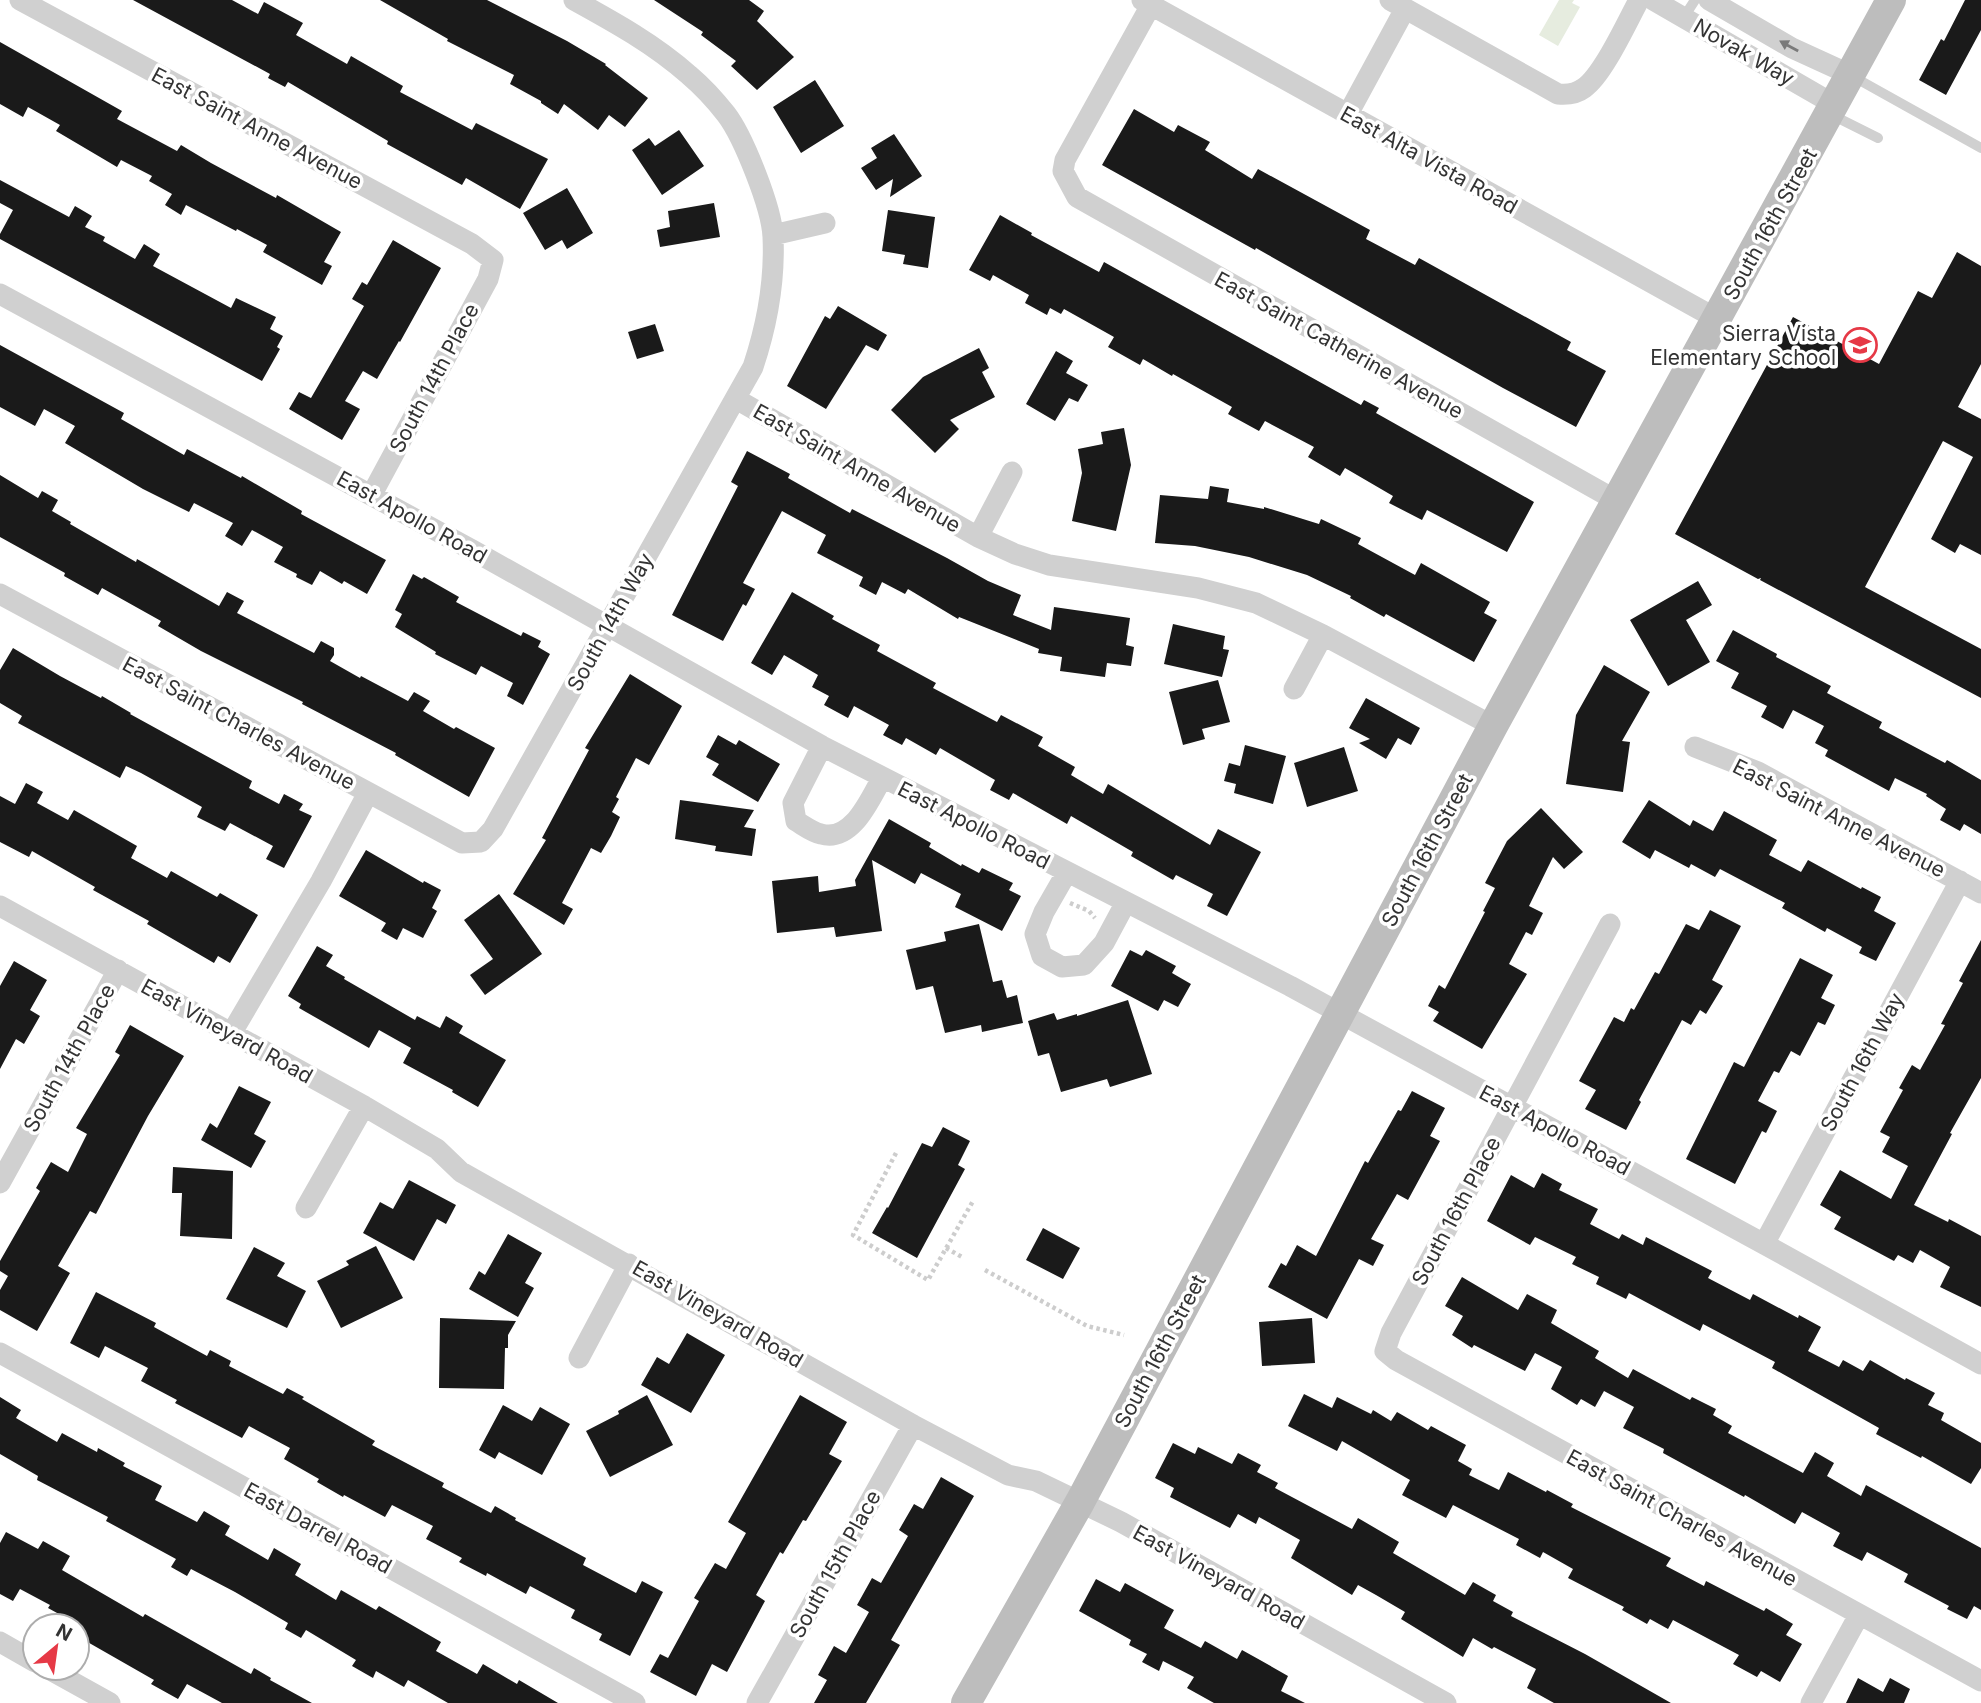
<svg xmlns="http://www.w3.org/2000/svg" width="1981" height="1703" font-family="Inter,sans-serif">
<rect width="100%" height="100%" fill="#fff"/>
<path fill="#e6ecdf" d="M1559,0H1574L1572,3L1580,7L1558,46L1539,35Z"/>
<path fill="#1a1a1a" d="M133,0H232L258,14L264,2L303,23L296,35L347,64L351,56L403,86L400,92L472,130L476,123L548,159L520,209L466,178L462,185L387,144L388,141L288,82L285,87L268,78L270,74Z
M380,0H487L567,41L606,64L605,65L648,98L625,127L609,115L598,130L564,104L558,114L541,103V101L510,84L514,75L447,41L448,39Z
M654,0H749L764,11L757,21L794,57L757,90L731,66L736,61L701,35L703,32Z
M1965,0H1981V30L1946,95L1919,80L1941,39L1944,41Z
M0,42L122,111L117,119L177,151L181,145L211,163L276,198L277,195L341,232L324,262L332,266L322,285L263,252L267,245L237,229L236,231L186,205L181,215L165,205L172,194L149,181L152,176L121,160L117,167L56,131L60,125L28,107L23,117L0,104Z
M815,80L844,126L801,153L773,107Z
M1134,109L1174,132L1178,125L1210,142L1205,150L1252,179L1258,169L1370,230L1366,239L1415,265L1419,258L1571,342L1567,350L1606,371L1576,427L1503,388L1256,248L1255,250L1102,165Z
M679,130L704,166L662,195L632,150L649,138L655,146Z
M894,134L922,176L890,197L893,179L876,190L861,168L877,158L871,148Z
M0,180L69,217L75,206L92,216L85,227L105,237L103,241L135,259L144,244L160,254L153,266L231,308L236,298L276,317L270,329L283,336L277,347L280,349L262,381L0,239V234L13,210L0,203Z
M567,188L593,233L567,249L562,240L545,250L523,213Z
M714,203L720,237L660,247L657,230L670,227L668,211Z
M888,210L935,217L928,268L903,264L905,255L882,251Z
M1000,215L1032,233L1031,235L1099,272L1104,262L1361,405L1364,400L1379,408L1376,413L1534,502L1507,552L1427,510L1422,520L1389,503L1393,496L1345,468L1340,476L1308,457L1314,447L1265,421L1259,431L1228,414L1232,407L1173,374L1172,376L1143,359L1140,365L1108,347L1114,337L1064,309L1061,314L1050,308L1047,315L1025,303L1029,295L993,275L990,281L969,270Z
M393,240L441,268L400,342L399,341L377,379L363,371L345,401L360,409L342,440L289,409L299,392L311,398L364,306L352,299L362,282L367,285Z
M1957,252L1981,266V364L1958,407L1981,419V555L1960,544L1955,553L1931,539L1973,457L1943,441L1865,587L1981,649V698L1760,580L1761,578L1758,579L1675,534L1793,317L1879,364L1918,291L1932,298Z
M838,306L887,335L878,351L866,345L826,409L787,386L825,316L830,319Z
M655,324L664,351L637,359L628,332Z
M0,345L124,413L121,419L184,455L187,449L241,478L242,476L302,511L301,514L386,560L367,594L344,581L342,584L320,571L312,585L296,577L297,574L274,562L283,547L252,530L242,546L225,536L233,523L194,503L189,512L143,489L65,443L75,426L44,409L35,426L0,407Z
M979,348L989,368L982,372L995,397L950,420L959,429L935,453L891,410L923,377Z
M1056,351L1073,361L1066,373L1088,385L1078,402L1069,398L1055,421L1026,404Z
M1124,428L1131,465L1116,531L1072,521L1082,473L1078,449L1103,444L1101,432Z
M747,451L790,474L788,478L850,513L852,509L947,558L988,581L1021,595L1013,615L1051,630L1054,607L1130,618L1126,645L1134,647L1131,666L1107,663L1105,677L1060,671L1062,657L1038,653L1039,649L959,617L958,619L908,589L905,594L882,582L876,595L859,586L863,577L817,553L826,535L782,511L743,583L755,589L746,606L743,604L723,641L672,615L738,486L731,482Z
M0,475L38,498L42,491L58,500L52,511L71,522L70,524L136,562L137,559L219,606L227,592L244,601L237,613L314,653L321,641L334,648V655L330,661L360,678L361,676L408,701L414,692L430,701L423,711L454,729L456,727L495,748L469,797L395,755L396,753L302,704L303,702L201,651L158,626L161,621L102,588L98,595L64,576L65,573L0,537Z
M1210,486L1229,489L1227,502L1264,509V507L1319,524L1321,519L1361,538L1358,544L1415,575L1421,563L1490,602L1484,613L1497,620L1474,662L1386,614L1384,617L1350,598L1351,596L1307,575L1249,557L1195,546L1155,543L1160,495L1208,499Z
M413,574L422,579L424,577L459,597L456,602L521,636L523,632L541,641L538,647L550,654L523,705L507,696L513,683L481,666L476,675L435,654L436,652L395,627L402,614L395,610Z
M1698,581L1712,605L1686,620L1710,662L1668,686L1630,620Z
M792,592L834,616L832,619L880,645L877,651L936,683L933,688L997,722L1001,715L1043,737L1038,746L1075,767L1071,775L1103,794L1108,784L1210,845L1218,829L1261,852L1227,916L1207,906L1213,894L1176,875L1173,880L1131,856L1133,852L1071,816L1067,824L1013,793L1009,800L990,790L995,780L940,748L936,755L906,738L902,745L883,735L889,725L854,706L848,718L824,705L829,696L812,687L818,675L784,655L772,675L751,663Z
M1173,624L1225,636L1223,649L1229,650L1222,677L1164,664Z
M1733,630L1777,654L1776,657L1831,686L1827,693L1882,722L1879,728L1945,763L1947,760L1981,780V834L1964,824L1960,831L1940,820L1946,809L1926,796L1927,794L1895,778L1889,791L1825,756L1828,750L1815,743L1824,726L1793,710L1783,729L1761,717L1767,706L1731,688L1739,673L1716,661Z
M13,648L60,676L101,698L102,696L131,713L130,714L252,781L249,788L279,804L284,794L303,804L299,810L312,816L284,868L266,859L273,846L230,823L225,831L197,817L202,807L141,773L126,766L120,778L18,723L22,716L0,703V670Z
M1604,665L1650,692L1622,741L1630,742L1623,792L1566,784L1576,715Z
M630,674L682,706L649,765L636,758L616,797L619,799L612,812L620,817L611,836L601,853L591,848L562,903L573,909L564,925L513,894L546,840L542,838L589,750L585,748Z
M1218,680L1230,722L1202,729L1205,739L1183,745L1169,692Z
M1366,698L1420,728L1411,745L1398,738L1386,759L1359,743L1370,739L1349,728Z
M718,735L736,745L739,740L780,764L758,802L712,775L719,764L706,757Z
M1245,745L1286,756L1273,804L1234,793L1236,784L1224,781L1229,763L1240,766Z
M1344,747L1358,791L1307,807L1294,763Z
M26,783L43,792L37,803L68,820L74,810L137,846L131,858L167,878L171,871L217,897L220,893L258,915L230,963L218,956L214,963L147,924L149,921L93,890L95,887L32,851L29,857L0,842V796L15,804Z
M680,800L754,810L744,827L756,829L752,856L715,851L716,846L675,839Z
M1649,800L1690,826L1693,820L1713,831L1724,811L1777,840L1769,855L1801,872L1808,860L1861,889L1862,887L1881,897L1874,911L1896,923L1876,961L1859,953L1862,947L1827,928L1825,932L1782,908L1785,903L1720,869L1715,877L1691,864L1689,868L1655,850L1650,859L1622,842Z
M1541,808L1583,852L1564,869L1553,857L1529,906L1543,913L1532,935L1526,932L1509,964L1527,974L1482,1049L1433,1021L1439,1012L1428,1006L1439,985L1445,989L1485,912L1483,911L1495,888L1485,883L1507,841Z
M889,819L931,843L929,847L961,866L962,864L979,873L982,868L1013,883L1009,890L1021,896L1002,931L955,907L961,894L921,873L915,884L872,860L882,931L836,937L834,927L777,933L772,881L818,876L819,892L856,886L855,880Z
M366,850L423,883L424,881L441,890L432,908L437,911L423,938L403,928L397,940L381,931L386,923L339,896Z
M499,894L542,954L485,995L470,975L493,959L464,920Z
M1710,910L1741,926L1712,980L1723,986L1706,1014L1700,1010L1691,1025L1682,1020L1639,1100L1641,1102L1626,1130L1585,1109L1596,1090L1579,1081L1614,1017L1624,1022L1631,1008L1634,1010L1655,972L1659,974L1686,924L1699,930Z
M979,924L993,982L1002,980L1007,998L1017,995L1023,1023L982,1032L981,1025L945,1033L933,986L916,990L906,950L946,941L944,932Z
M1981,940V1078L1950,1133L1952,1134L1914,1205L1948,1222L1949,1219L1981,1236V1307L1940,1287L1950,1267L1920,1250L1913,1263L1898,1255L1894,1261L1834,1229L1841,1217L1820,1205L1840,1170L1891,1199L1908,1166L1882,1152L1890,1137L1880,1132L1903,1090L1899,1088L1912,1065L1920,1070L1945,1025L1941,1024L1963,983L1959,981Z
M317,946L333,955L326,966L345,977L344,979L415,1020L417,1016L440,1028L446,1016L463,1026L459,1033L506,1060L478,1107L452,1092L453,1090L403,1063L411,1048L379,1030L369,1048L299,1008L301,1004L288,996Z
M1130,950L1142,956L1146,950L1176,966L1172,973L1191,984L1178,1007L1164,1000L1158,1011L1111,986Z
M1800,958L1833,975L1821,998L1835,1005L1825,1025L1818,1022L1800,1056L1791,1051L1779,1073L1774,1071L1758,1101L1777,1111L1766,1133L1762,1131L1735,1184L1686,1159L1734,1062L1744,1067Z
M14,961L47,980L30,1010L40,1016L24,1044L16,1039L0,1069V986Z
M1128,1000L1152,1074L1110,1087L1107,1079L1061,1092L1049,1053L1038,1056L1028,1021L1054,1013L1057,1020L1077,1014V1016Z
M130,1025L184,1056L148,1116L96,1214L90,1211L58,1266L70,1273L37,1331L0,1310V1290L8,1276L0,1271V1261L40,1191L36,1188L51,1162L68,1172L87,1134L76,1128L120,1055L115,1052Z
M239,1086L271,1102L254,1134L266,1141L251,1168L201,1140L210,1123L217,1128Z
M1412,1091L1445,1108L1430,1136L1440,1141L1408,1200L1397,1194L1371,1239L1384,1245L1373,1266L1359,1259L1327,1319L1268,1287L1281,1263L1286,1266L1297,1245L1316,1256L1365,1161L1368,1163L1398,1110L1401,1111Z
M943,1127L970,1141L958,1165L965,1169L917,1258L872,1233L887,1207L888,1208L922,1143L932,1147Z
M173,1167L233,1171L232,1239L180,1236L182,1193H172Z
M1542,1173L1562,1184L1559,1190L1598,1209L1590,1224L1619,1239L1622,1234L1643,1245L1646,1237L1712,1271L1708,1278L1750,1300L1753,1294L1798,1318L1799,1315L1821,1327L1808,1351L1839,1367L1843,1360L1863,1371L1870,1360L1905,1380L1906,1378L1935,1393L1928,1405L1944,1413L1941,1420L1981,1443V1468L1971,1484L1922,1456L1921,1458L1876,1434L1879,1428L1772,1368L1775,1362L1703,1324L1700,1331L1629,1293L1626,1299L1596,1284L1599,1277L1572,1264L1576,1257L1535,1237L1530,1245L1487,1221L1511,1175L1534,1188Z
M409,1180L456,1205L446,1224L437,1219L414,1261L363,1233L380,1202L393,1209Z
M1043,1228L1080,1248L1063,1279L1026,1260Z
M508,1234L542,1253L525,1283L534,1288L518,1317L469,1289L479,1271L485,1275Z
M376,1246L403,1298L341,1328L317,1281L349,1265L346,1261Z
M254,1247L285,1263L277,1276L306,1291L287,1328L226,1299Z
M1462,1277L1518,1310L1527,1294L1557,1310L1551,1323L1599,1351L1595,1358L1628,1378L1633,1369L1690,1400L1692,1397L1716,1409L1713,1415L1732,1426L1728,1433L1803,1473L1815,1452L1834,1463L1827,1476L1861,1496L1866,1485L1981,1548V1610L1974,1606L1967,1619L1947,1609L1949,1606L1904,1582L1908,1574L1867,1552L1862,1561L1833,1546L1840,1533L1802,1512L1795,1524L1745,1495L1744,1497L1663,1453L1664,1449L1623,1428L1634,1407L1604,1391L1595,1407L1581,1399L1577,1405L1551,1389L1562,1367L1535,1353L1525,1371L1474,1345L1472,1348L1452,1335L1463,1316L1445,1306Z
M96,1292L156,1323L154,1327L207,1356L210,1350L231,1361L229,1366L283,1394L287,1388L304,1397L302,1399L375,1441L372,1445L444,1483L442,1487L491,1513L495,1506L516,1518L515,1520L586,1558L583,1565L636,1593L642,1581L663,1592L630,1656L599,1640L602,1634L571,1618L575,1610L530,1586L526,1594L487,1573L486,1576L459,1562L462,1558L426,1539L433,1526L392,1505L385,1517L344,1495L343,1497L317,1482L319,1479L284,1459L290,1448L249,1426L242,1438L175,1403L177,1400L141,1381L148,1368L105,1346L99,1358L70,1343Z
M440,1318L516,1321L508,1335V1348H505L504,1389L439,1388Z
M1312,1318L1315,1363L1262,1366L1259,1322Z
M687,1333L725,1355L691,1413L641,1385L657,1357L669,1364Z
M1304,1394L1332,1408L1337,1397L1371,1414L1373,1410L1391,1421L1397,1412L1428,1430L1431,1426L1466,1445L1458,1461L1472,1469L1469,1475L1499,1490L1508,1472L1546,1492L1547,1490L1573,1504L1571,1507L1671,1558L1666,1566L1704,1586L1706,1581L1764,1611L1766,1608L1793,1624L1786,1635L1802,1644L1780,1682L1761,1671L1757,1677L1733,1664L1739,1655L1673,1620L1668,1629L1650,1619L1647,1624L1622,1610L1624,1607L1568,1578L1573,1569L1543,1552L1540,1558L1516,1545L1519,1539L1453,1505L1446,1518L1402,1495L1410,1480L1342,1441L1337,1451L1288,1426Z
M647,1395L673,1445L610,1477L586,1431L619,1414L618,1411Z
M800,1395L847,1422L829,1454L842,1461L806,1521L803,1520L783,1554L780,1552L756,1595L765,1601L727,1672L712,1664L696,1696L650,1672L660,1654L668,1658L699,1601L694,1598L715,1563L726,1569L746,1533L728,1522Z
M0,1397L21,1410L16,1418L57,1442L62,1433L97,1452L98,1448L125,1463L123,1466L162,1486L155,1500L197,1522L204,1511L230,1526L225,1535L268,1560L274,1548L301,1564L295,1575L336,1600L341,1590L376,1610L379,1606L441,1642L436,1651L477,1674L483,1664L517,1684L519,1680L558,1703H448L408,1680L404,1687L376,1671L373,1678L352,1666L356,1660L306,1630L301,1638L285,1629L288,1623L235,1592L191,1569L187,1576L171,1567L176,1559L106,1521L108,1517L37,1480L38,1476L0,1454Z
M503,1405L532,1421L540,1407L570,1424L542,1475L499,1452L495,1459L479,1450Z
M1173,1443L1195,1454L1198,1447L1232,1464L1238,1453L1261,1465L1257,1472L1278,1483L1275,1488L1352,1529L1358,1518L1399,1542L1393,1553L1465,1595L1473,1582L1496,1595L1493,1601L1513,1612L1511,1616L1585,1654L1671,1703H1554L1527,1688L1536,1669L1494,1647L1492,1649L1473,1638L1463,1657L1401,1619L1405,1612L1376,1595L1358,1585L1352,1595L1291,1558L1300,1540L1259,1517L1256,1524L1238,1514L1230,1528L1170,1497L1174,1488L1155,1478Z
M941,1477L974,1496L891,1640L900,1645L866,1703H814L827,1680L818,1675L834,1646L846,1653L869,1612L857,1605L872,1578L881,1583L908,1536L899,1530L914,1504L923,1509Z
M6,1532L38,1549L43,1541L70,1556L62,1570L143,1617L145,1614L251,1674L254,1668L271,1678L270,1680L312,1703H222L187,1684L178,1699L151,1684L154,1680L77,1636V1624L48,1608L50,1605L20,1589L13,1601L0,1594V1543Z
M1096,1579L1120,1592L1125,1583L1174,1610L1164,1628L1201,1648L1205,1641L1237,1659L1242,1650L1260,1660L1288,1676L1281,1691L1305,1703H1214L1187,1688L1194,1677L1163,1661L1159,1671L1142,1662L1147,1654L1129,1645L1131,1640L1079,1611Z
M1858,1678L1883,1692L1890,1678L1910,1689L1904,1703H1846Z"/>
<g fill="none" stroke-linecap="round" stroke-linejoin="round">
<path stroke="#cdcdcd" stroke-width="4.5" stroke-dasharray="3.5 3.5" stroke-linecap="butt" d="M1070,903L1089,911L1095,918
M896,1153L853,1235L928,1280L973,1201
M946,1248L962,1257
M985,1270L1087,1326L1124,1335"/>
<path stroke="#d0d0d0" stroke-width="10" d="M1684,17L1695,0
M1852,76L1981,148
M1830,114L1878,138"/>
<path stroke="#d0d0d0" stroke-width="21" d="M20,0L472,244L493,260L488,279L372,494
M1142,0L1717,319
M1390,0L1558,94C1568,95 1576,94 1584,88C1603,75 1627,22 1639,0
M1653,0L1835,105
M1709,0L1792,48L1851,75
M1151,5L1065,160L1063,171L1077,197L1617,501
M1348,114L1405,9
M773,235L825,223
M0,294L474,551L822,746L1290,986L1764,1244L1981,1364
M736,399L978,537L1015,554L1049,565L1198,588L1256,603L1323,635L1493,726
M978,537L1012,472
M0,594L462,843L481,842L493,829L753,367C767,325 775,281 773,237C772,208 743,136 726,114C715,100 702,86 689,75C654,44 614,22 574,0
M1294,689L1323,635
M822,746L793,803L796,821C803,825 812,832 821,834C852,843 870,799 882,778
M1695,747L1758,772L1981,893
M1067,872L1044,912L1035,934L1042,956L1062,967L1084,965L1104,943L1126,902
M0,906L364,1106L437,1149L461,1172L913,1425L1008,1475L1036,1481L1121,1522L1446,1703
M1610,924L1391,1333L1385,1351L1396,1360L1981,1681
M231,1034L321,881L368,793
M0,1183L118,970
M306,1208L364,1106
M1764,1244L1960,881
M0,1353L635,1703
M579,1358L629,1264
M0,1642L35,1662
M47,1668L110,1703
M757,1703L913,1425
M1811,1703L1859,1615"/>
<path stroke="#bdbdbd" stroke-width="30" d="M966,1703L1080,1502L1493,726L1891,0"/>
</g>
<defs><path id="oneway-solid" d="M-6-.8H1V-3.2L6.5 0L1 3.2V.8H-6Z" transform="scale(1.75)"/></defs>
<use fill="#7a7a7a" href="#oneway-solid" transform="translate(1789 46) rotate(-151)"/>
<defs>
<g id="school-ring" transform="scale(1.75)"><circle r="9.5" fill="#fff" stroke="#e63946" stroke-width="1.5"/><path d="M0-5L7-2L0 1L-7-2ZM-4 1L0 2.5L4 1V4Q0 6-4 4Z" fill="#e63946"/></g>
</defs>
<g fill-rule="evenodd">
<use href="#school-ring" x="1860" y="345"/>
</g>
<g text-anchor="middle" dominant-baseline="central" stroke-width="7" stroke-linejoin="round" paint-order="stroke">
<g font-size="21" fill="#333" stroke="#fff">
<text transform="translate(1744 52) rotate(30)">Novak Way</text>
<text transform="translate(257 128) rotate(28)">East Saint Anne Avenue</text>
<text transform="translate(1429 160) rotate(29)">East Alta Vista Road</text>
<text transform="translate(1770 224) rotate(-61)">South 16th Street</text>
<text transform="translate(1339 345) rotate(29)">East Saint Catherine Avenue</text>
<text transform="translate(434 378) rotate(-62)">South 14th Place</text>
<text transform="translate(857 468) rotate(30)">East Saint Anne Avenue</text>
<text transform="translate(412 517) rotate(29)">East Apollo Road</text>
<text transform="translate(610 622) rotate(-61)">South 14th Way</text>
<text transform="translate(239 723) rotate(28)">East Saint Charles Avenue</text>
<text transform="translate(1839 818) rotate(27)">East Saint Anne Avenue</text>
<text transform="translate(974 825) rotate(27)">East Apollo Road</text>
<text transform="translate(1427 850) rotate(-62)">South 16th Street</text>
<text transform="translate(227 1031) rotate(29)">East Vineyard Road</text>
<text transform="translate(69 1058) rotate(-61)">South 14th Place</text>
<text transform="translate(1862 1062) rotate(-62)">South 16th Way</text>
<text transform="translate(1555 1130) rotate(28)">East Apollo Road</text>
<text transform="translate(1456 1211) rotate(-62)">South 16th Place</text>
<text transform="translate(718 1314) rotate(30)">East Vineyard Road</text>
<text transform="translate(1160 1351) rotate(-62)">South 16th Street</text>
<text transform="translate(1682 1518) rotate(29)">East Saint Charles Avenue</text>
<text transform="translate(318 1528) rotate(29)">East Darrel Road</text>
<text transform="translate(835 1564) rotate(-61)">South 15th Place</text>
<text transform="translate(1219 1577) rotate(29)">East Vineyard Road</text>
</g>
<g font-size="21" fill="#333" stroke="#fff" text-anchor="end">
<text x="1836" y="333">Sierra Vista<tspan x="1836" dy="24">Elementary School</tspan></text>
</g>
</g>
<g transform="translate(56 1647) rotate(29)"><circle r="33" fill="#ffffff" stroke="#adadad" stroke-width="2"/>
<path d="M0-5L12 26L0 18L-12 26Z" fill="#e63946"/>
<text y="-10" font-size="19" font-weight="bold" text-anchor="middle" fill="#333333">N</text>
</g>
</svg>
